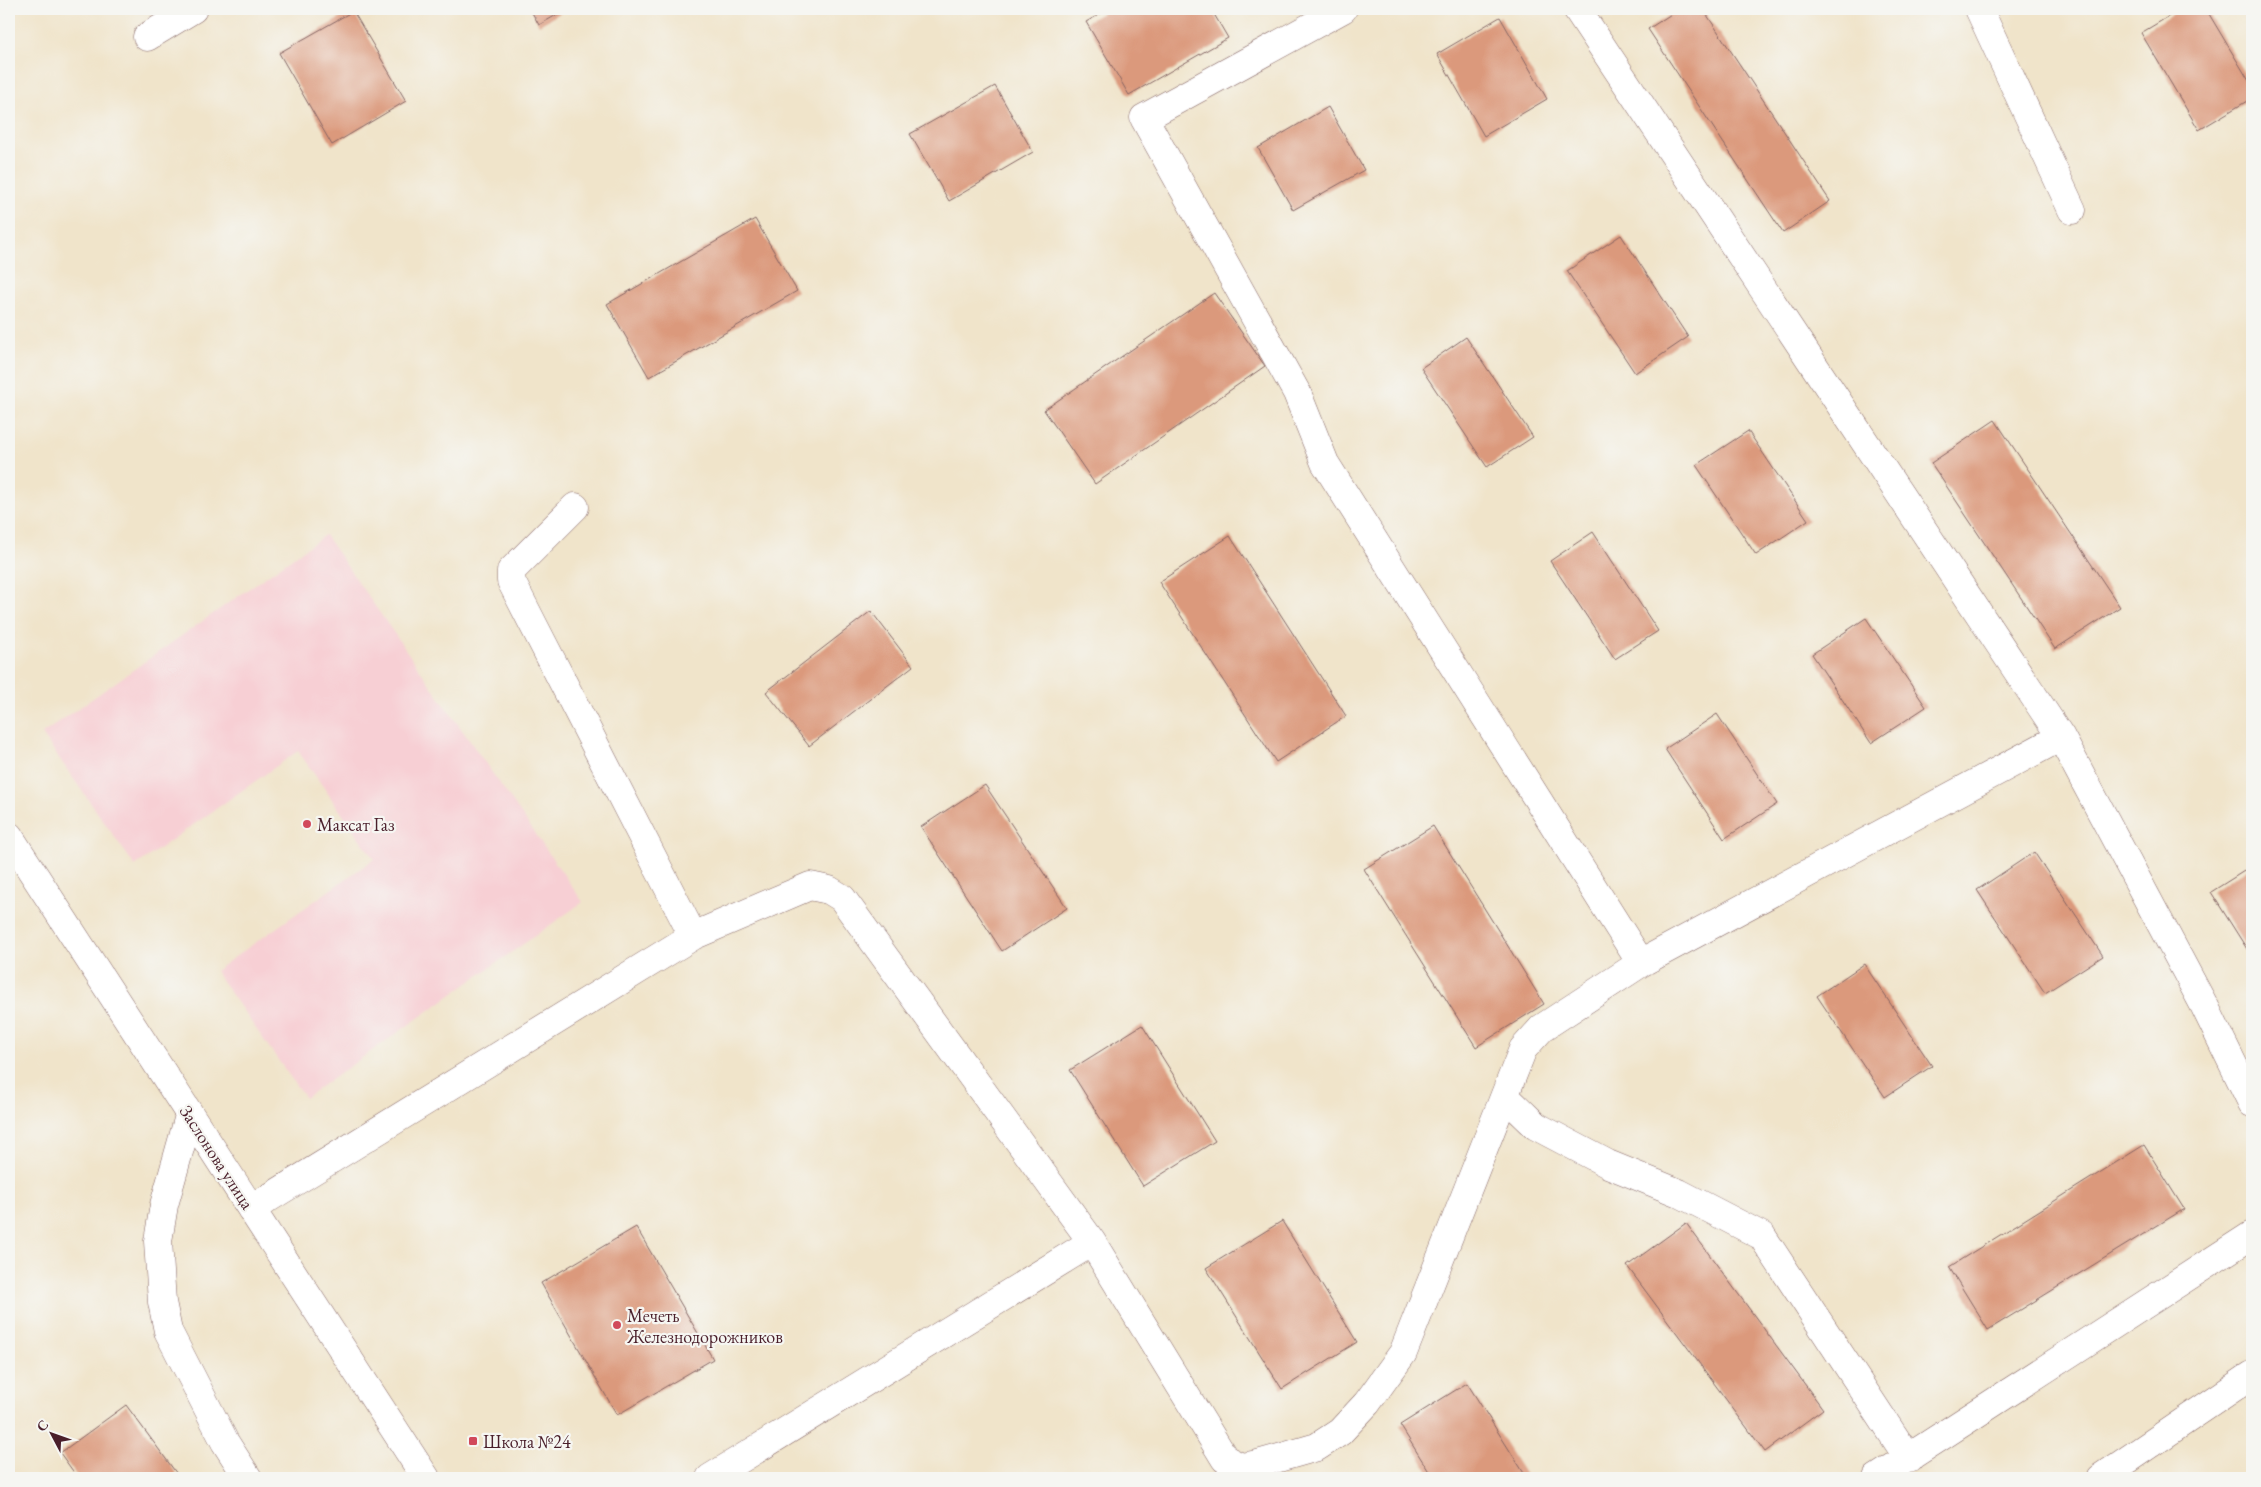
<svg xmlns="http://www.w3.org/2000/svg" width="2261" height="1487" font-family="'EB Garamond',serif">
<rect width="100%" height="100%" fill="#f6f6f2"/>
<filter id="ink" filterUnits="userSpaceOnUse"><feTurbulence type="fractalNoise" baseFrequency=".02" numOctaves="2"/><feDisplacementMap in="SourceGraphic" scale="10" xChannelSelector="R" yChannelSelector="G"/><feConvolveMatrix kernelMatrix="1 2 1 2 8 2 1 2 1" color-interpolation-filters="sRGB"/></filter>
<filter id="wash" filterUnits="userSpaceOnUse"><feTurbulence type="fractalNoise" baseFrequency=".0096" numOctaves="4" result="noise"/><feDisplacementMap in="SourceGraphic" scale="20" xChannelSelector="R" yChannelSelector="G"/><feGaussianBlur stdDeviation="1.12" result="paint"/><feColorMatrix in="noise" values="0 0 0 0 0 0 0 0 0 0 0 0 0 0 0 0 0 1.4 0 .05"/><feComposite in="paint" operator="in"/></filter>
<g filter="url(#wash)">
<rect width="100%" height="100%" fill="#f0e4ca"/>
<path fill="#f7cfd4" d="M325,535L583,902L305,1098L215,971L374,859L298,751L135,866L42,734Z"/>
<g id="blocks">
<path fill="#db997c" d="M530,9H567L539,25Z
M1109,9H1211L1228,38L1129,95L1086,22Z
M1679,9H1703L1830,201L1783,233L1648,29Z
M2181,9H2206L2252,86V98L2199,130L2141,33Z
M353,11L406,101L332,145L279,53Z
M1500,17L1547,99L1484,136L1437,54Z
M995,86L1033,152L949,201L910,134Z
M1328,107L1364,170L1293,210L1258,148Z
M755,219L797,291L649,377L607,304Z
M1621,235L1688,337L1635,373L1567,271Z
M1214,293L1265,366L1095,484L1044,410Z
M1466,337L1533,437L1487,467L1421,368Z
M1995,420L2120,607L2055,649L1931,463Z
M1748,431L1808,520L1756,555L1696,465Z
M1593,532L1658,631L1615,659L1550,561Z
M1230,536L1346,716L1276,762L1159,582Z
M871,611L913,666L809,746L766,692Z
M1866,618L1926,707L1871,743L1812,654Z
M1717,714L1777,804L1724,839L1665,749Z
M985,785L1067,908L1002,951L921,827Z
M1433,826L1544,1004L1476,1047L1364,869Z
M2034,852L2103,956L2045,993L1977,890Z
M2252,866V957L2211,892Z
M1864,964L1932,1066L1885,1097L1817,996Z
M1142,1025L1215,1141L1143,1186L1070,1070Z
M2144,1145L2184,1209L1988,1330L1949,1267Z
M1282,1221L1357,1342L1282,1389L1206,1268Z
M1686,1223L1823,1409L1765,1452L1627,1266Z
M636,1227L713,1359L617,1415L541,1283Z
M1467,1383L1527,1478H1433L1400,1425Z
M126,1405L180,1478H78L60,1453Z"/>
</g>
</g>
<g filter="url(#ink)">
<use href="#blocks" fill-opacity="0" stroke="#846463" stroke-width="1"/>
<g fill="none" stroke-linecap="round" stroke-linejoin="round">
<g stroke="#846463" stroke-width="29">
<path id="minor" d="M1343,9L1144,118L1297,393L1325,463L1641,963L2061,737
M1577,9L2061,737L2205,1007L2252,1103
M1979,9L2072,210
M147,37L193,9
M9,836L426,1478
M693,936L810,886L829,890L842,898L1092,1242
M1505,1096L1536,1126L1608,1164L1679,1193L1762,1236L1909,1459
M189,1116L164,1205L158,1241L162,1302L168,1331L225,1442L248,1478
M251,1209L693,936L511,581V571L575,507
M710,1478L1092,1242L1225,1459L1241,1467L1258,1464L1317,1447L1340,1432L1367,1403L1403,1353L1523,1049L1542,1028L1641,963
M1877,1478L2252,1235
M2101,1478L2252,1375"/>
</g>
<use href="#minor" stroke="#fff" stroke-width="28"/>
</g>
</g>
<g fill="#d1495b" stroke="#f6f6f2" stroke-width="2">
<circle cx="307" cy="824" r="5"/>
<circle cx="617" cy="1325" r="5"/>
<rect x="468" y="1436" width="10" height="10" rx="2.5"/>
</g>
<g text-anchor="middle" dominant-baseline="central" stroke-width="4.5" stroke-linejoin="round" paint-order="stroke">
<g font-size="18" fill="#4a1f2b" stroke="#f6f6f2" text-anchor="start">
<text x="317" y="824">Максат Газ</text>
<text x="627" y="1315">Мечеть<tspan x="627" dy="21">Железнодорожников</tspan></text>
<text x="483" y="1441">Школа №24</text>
</g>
<g font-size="18" fill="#4a1f2b" stroke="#f6f6f2">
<text transform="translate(217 1157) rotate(57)">Заслонова улица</text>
</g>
</g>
<rect width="2261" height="1487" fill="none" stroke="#f6f6f2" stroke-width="30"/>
<g transform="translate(52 1434) rotate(311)" stroke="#f6f6f2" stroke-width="4" paint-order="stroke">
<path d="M0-4L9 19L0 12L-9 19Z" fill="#4a1f2b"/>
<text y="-8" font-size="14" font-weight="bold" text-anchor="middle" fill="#4a1f2b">С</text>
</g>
</svg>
